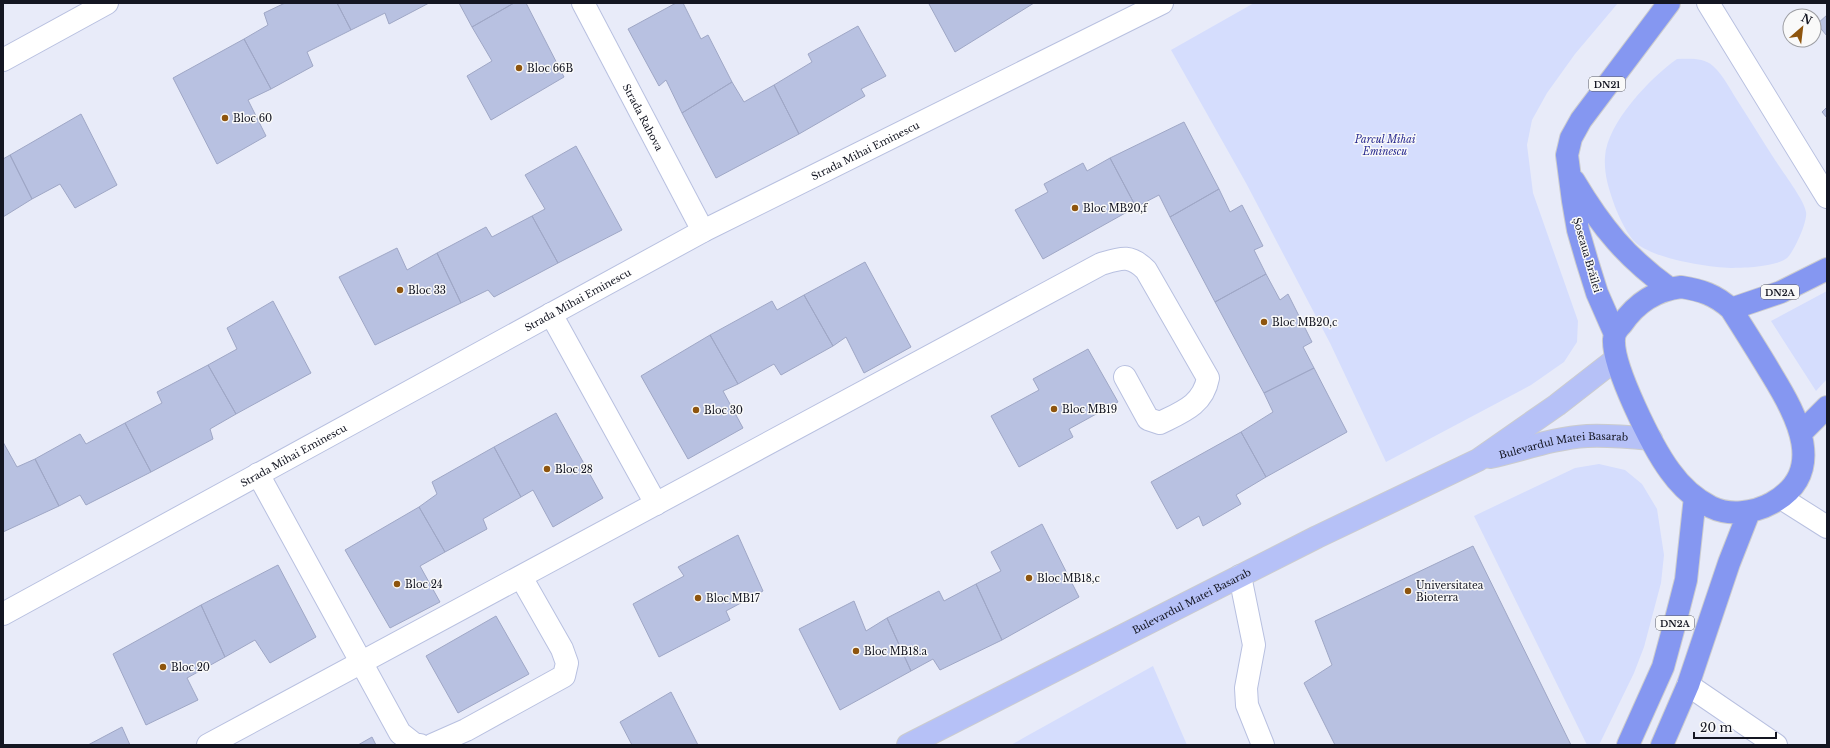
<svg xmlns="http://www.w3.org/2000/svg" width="1830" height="748" font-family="'Libre Baskerville',serif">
<rect width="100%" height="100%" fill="#e8ebf9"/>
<path fill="#d5ddfd" d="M1254,3H1618L1575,54L1547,93L1532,120L1527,145L1533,193L1578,321L1577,342L1564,362L1531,385L1386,462L1330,343L1246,183L1171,50Z
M1677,59C1689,59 1703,57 1713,66C1723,75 1730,89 1737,100C1750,120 1762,140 1775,160C1782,171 1805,201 1806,212C1808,221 1794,252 1787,258C1776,267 1744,268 1731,268C1706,267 1655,259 1636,243C1627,235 1617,213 1613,201C1608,186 1604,173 1605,157C1607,123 1650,78 1677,59Z
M1827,291V379L1816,391L1771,321Z
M1599,464L1625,470L1642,484L1657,509L1664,555L1661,583L1644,647L1634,673L1599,745H1587L1474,516L1575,468Z
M1153,666L1187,745H1011L1025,737Z"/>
<path fill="#b8c1e1" stroke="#9fa7c6" d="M285,3H337L351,30L307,52L313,66L271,89L244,39L268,25L264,13Z
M337,3H429L389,24L385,13L351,30Z
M459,3H514L472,27Z
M514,3H526L564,77L491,120L467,76L492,61L472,27Z
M676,3H683L701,39L708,35L732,82L682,113L666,80L659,86L628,29Z
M931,3H1034L955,52L929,4Z
M1827,15V36L1817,24Z
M858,26L886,76L861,89L865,96L799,134L774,85L812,62L808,54Z
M244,39L271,89L248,100L266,136L217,164L173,78Z
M732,82L744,102L774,85L799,134L716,178L682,113Z
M1827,107V118L1822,112Z
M81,114L117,185L75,208L60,184L32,199L10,155Z
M1184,122L1219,189L1170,217L1159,195L1136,207L1110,158Z
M576,146L622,230L558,263L532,216L545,209L525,175Z
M10,155L32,199L3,217V159Z
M1110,158L1136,207L1043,259L1015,210L1048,192L1044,184L1083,163L1087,171Z
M1219,189L1230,212L1242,205L1263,246L1254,250L1266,274L1215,302L1170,217Z
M532,216L558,263L494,297L488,290L461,303L437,253L486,227L492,237Z
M397,248L407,270L437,253L461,303L375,345L339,277Z
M865,262L911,347L864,373L846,337L833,346L804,295Z
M1266,274L1280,300L1288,294L1312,342L1303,347L1314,368L1264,393L1215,302Z
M804,295L833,346L781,375L774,364L738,384L710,335L772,301L777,310Z
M273,301L311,373L236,414L208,365L237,349L227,328Z
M710,335L738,384L723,391L743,428L688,459L641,376Z
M1088,349L1118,402L1069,429L1073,437L1019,467L991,416L1039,390L1033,379Z
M208,365L236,414L210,429L213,439L151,472L125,423L162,403L157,392Z
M1314,368L1347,432L1266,477L1241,432L1273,412L1264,393Z
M556,413L603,498L553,527L533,490L521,497L494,447Z
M125,423L151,472L86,505L80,495L59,506L35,459L80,434L86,444Z
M1241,432L1266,477L1236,495L1241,504L1203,526L1199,516L1177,529L1151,482Z
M3,442L17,467L35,459L59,506L3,532Z
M494,447L521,497L483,519L487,529L445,552L419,507L437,494L432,482Z
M419,507L445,552L420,566L440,602L390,628L345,550Z
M1042,524L1079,597L1002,640L976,584L1001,571L991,552Z
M738,535L763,591L726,611L730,620L659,657L633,604L684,576L678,567Z
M1473,546L1571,745H1335L1304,683L1332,665L1315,621Z
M278,565L316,637L270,663L255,640L225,657L201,605Z
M976,584L1002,640L940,670L933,659L911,671L887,618L939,591L944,601Z
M854,601L866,631L887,618L911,671L840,710L799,629Z
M201,605L225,657L187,678L198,700L146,725L113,654Z
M496,616L529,674L458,713L426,656Z
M671,692L698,745H632L620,722Z
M122,727L130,745H88Z
M372,737L376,745H358Z"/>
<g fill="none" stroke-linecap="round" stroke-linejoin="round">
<g stroke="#b8c0e0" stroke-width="24">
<g id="minor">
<path id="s1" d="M583,3L703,231"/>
<path d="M1708,3L1827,197"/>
<path d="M3,60L107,3"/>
<path d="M551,314L656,504"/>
<path d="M258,474L400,733L414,744L420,745"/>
<path d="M1781,498L1827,527"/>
<path d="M1240,576L1254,645L1246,688L1247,705L1263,745"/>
<path id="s2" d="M3,614L703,231L1162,3"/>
<path d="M1688,685L1776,745"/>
<path d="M208,745L1101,264C1121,258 1130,254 1146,270L1208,378C1203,405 1182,412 1160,423L1148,419L1125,377"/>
<path d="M432,745L466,730L564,676L567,663L562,649L521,577"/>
</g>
</g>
<g stroke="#cbccce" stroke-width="24">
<g id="major">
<path id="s3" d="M1490,457C1522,450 1554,438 1587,436C1608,435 1630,437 1651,439"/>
<path id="s4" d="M908,745L1317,537L1478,460L1557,405L1616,359"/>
</g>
</g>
<g stroke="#cbccce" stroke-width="24">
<path id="highway" d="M1574,181C1602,228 1626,257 1670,289
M1681,287C1701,290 1716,295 1731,309C1745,331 1759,353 1772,375C1797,416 1828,472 1772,503C1754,513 1729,516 1711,507C1695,499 1680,485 1670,471C1653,448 1612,367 1614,339C1614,333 1618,328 1622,324C1636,303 1657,290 1681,287Z
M1731,309L1781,292L1827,269
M1615,334L1597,293L1587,261L1578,230L1573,201L1567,155L1571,138L1581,120L1669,3
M1801,433L1827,407
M1628,745L1663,667L1676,619L1686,580L1695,497
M1662,745L1688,685L1729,563L1749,512"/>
</g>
<use href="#minor" stroke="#fff" stroke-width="22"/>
<use href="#major" stroke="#b6c1f7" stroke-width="22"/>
<use href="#highway" stroke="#8597f1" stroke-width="22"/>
</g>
<g fill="#8e550e" stroke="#f9f9f9" stroke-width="1.5">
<circle cx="519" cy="68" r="4"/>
<circle cx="225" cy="118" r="4"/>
<circle cx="1075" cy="208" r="4"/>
<circle cx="400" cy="290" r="4"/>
<circle cx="1264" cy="322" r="4"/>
<circle cx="1054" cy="409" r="4"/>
<circle cx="696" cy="410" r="4"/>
<circle cx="547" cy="469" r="4"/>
<circle cx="1029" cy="578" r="4"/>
<circle cx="397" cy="584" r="4"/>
<circle cx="1408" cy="591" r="4"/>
<circle cx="698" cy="598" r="4"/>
<circle cx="856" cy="651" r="4"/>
<circle cx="163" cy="667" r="4"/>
</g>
<g text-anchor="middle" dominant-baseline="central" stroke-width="3" stroke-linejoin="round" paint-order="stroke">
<g fill="#f9f9f9" stroke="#595a62" stroke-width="1">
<rect x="1589" y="77" width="36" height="14" rx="3"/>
<rect x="1761" y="285" width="38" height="14" rx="3"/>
<rect x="1656" y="616" width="38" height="14" rx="3"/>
</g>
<g font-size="9" font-weight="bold" fill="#141622">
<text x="1607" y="84">DN21</text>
<text x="1780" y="292">DN2A</text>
<text x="1675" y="623">DN2A</text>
</g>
<g font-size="10" fill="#141622" stroke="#f9f9f9" text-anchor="start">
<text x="527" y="68">Bloc 66B</text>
<text x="233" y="118">Bloc 60</text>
<text x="1083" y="208">Bloc MB20,f</text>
<text x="408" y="290">Bloc 33</text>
<text x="1272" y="322">Bloc MB20,c</text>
<text x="1062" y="409">Bloc MB19</text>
<text x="704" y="410">Bloc 30</text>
<text x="555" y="469">Bloc 28</text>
<text x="1037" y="578">Bloc MB18,c</text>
<text x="405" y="584">Bloc 24</text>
<text x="1416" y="585">Universitatea<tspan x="1416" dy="12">Bioterra</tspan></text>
<text x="706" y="598">Bloc MB17</text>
<text x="864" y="651">Bloc MB18.a</text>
<text x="171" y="667">Bloc 20</text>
</g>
<g font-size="10" fill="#141622" stroke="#f9f9f9">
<text stroke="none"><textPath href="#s1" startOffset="129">Strada Rahova</textPath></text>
<text stroke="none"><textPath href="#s2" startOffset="979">Strada Mihai Eminescu</textPath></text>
<text transform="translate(1587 255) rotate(74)">Șoseaua Brăilei</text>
<text stroke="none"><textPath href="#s2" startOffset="655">Strada Mihai Eminescu</textPath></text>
<text stroke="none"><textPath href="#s3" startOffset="75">Bulevardul Matei Basarab</textPath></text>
<text stroke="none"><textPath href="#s2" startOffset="331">Strada Mihai Eminescu</textPath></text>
<text stroke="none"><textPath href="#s4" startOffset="318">Bulevardul Matei Basarab</textPath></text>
</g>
<g font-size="10" font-style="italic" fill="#2c2e92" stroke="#f9f9f9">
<text x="1385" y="139">Parcul Mihai<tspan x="1385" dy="12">Eminescu</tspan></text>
</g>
</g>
<rect width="1830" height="748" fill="none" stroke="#141622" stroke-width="8"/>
<g transform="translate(1802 28) rotate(28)"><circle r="19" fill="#f9f9f9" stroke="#9d9ea3"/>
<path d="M0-3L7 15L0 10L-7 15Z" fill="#8e550e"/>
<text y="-6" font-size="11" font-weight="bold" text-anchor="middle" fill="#141622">N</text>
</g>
<path d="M1694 732v6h82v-6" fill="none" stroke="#141622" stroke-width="2"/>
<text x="1700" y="732" font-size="12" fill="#141622" stroke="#f9f9f9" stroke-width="3" paint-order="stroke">20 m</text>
</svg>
